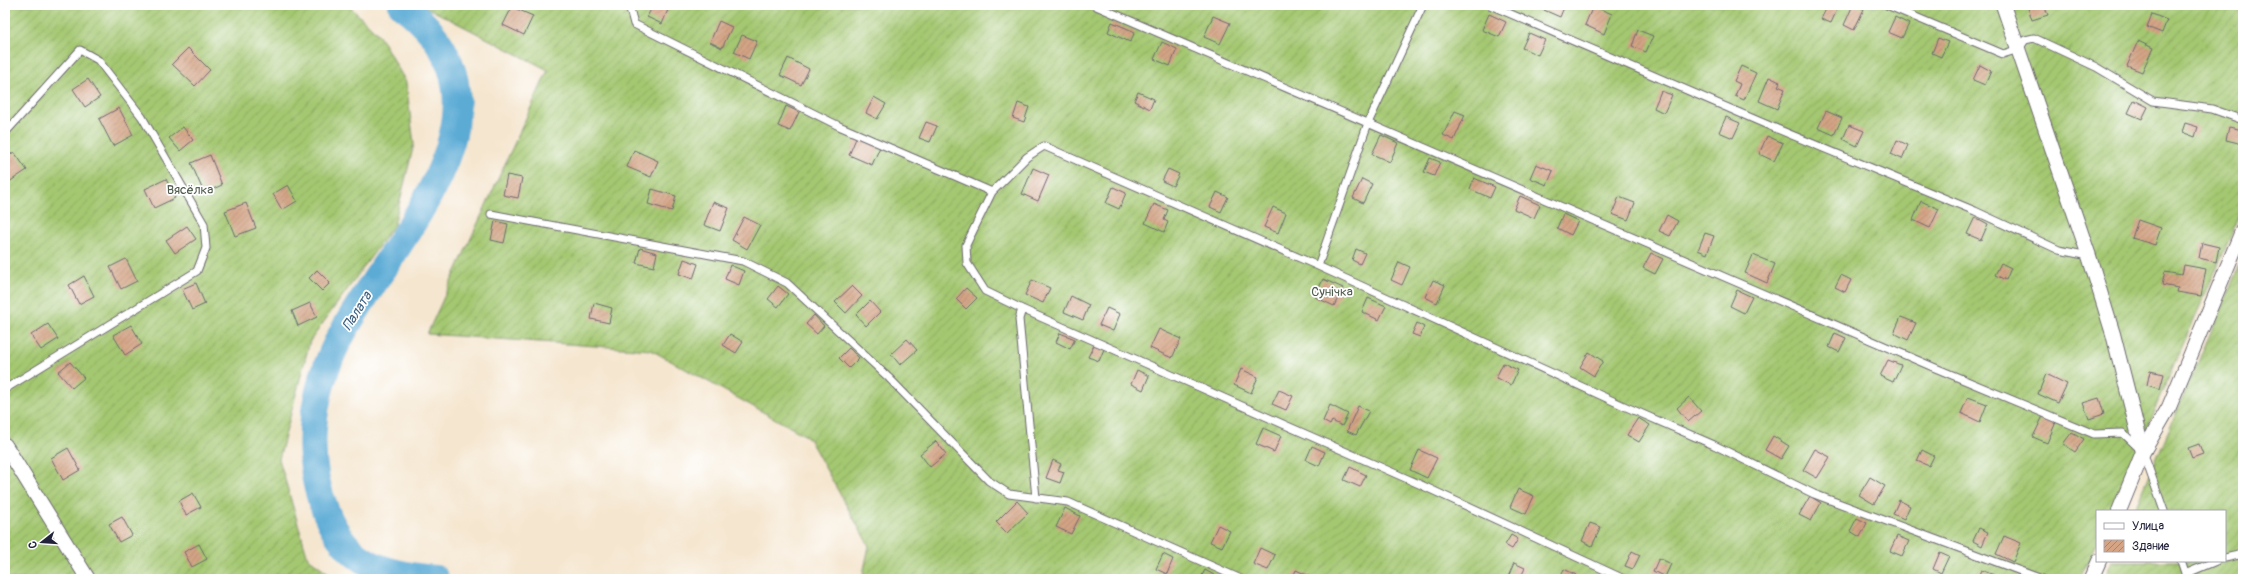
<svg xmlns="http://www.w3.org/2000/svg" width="2248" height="584" font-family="Pangolin,sans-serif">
<defs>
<pattern id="garden-furrows" width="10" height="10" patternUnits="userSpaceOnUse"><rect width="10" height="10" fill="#a4c871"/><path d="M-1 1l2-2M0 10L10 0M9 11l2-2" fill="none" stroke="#85a25e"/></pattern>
<pattern id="building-hatch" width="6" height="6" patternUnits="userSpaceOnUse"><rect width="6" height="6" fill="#d4a485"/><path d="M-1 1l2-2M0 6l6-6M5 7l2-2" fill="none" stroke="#ac856e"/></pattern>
</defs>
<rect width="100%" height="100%" fill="#fff"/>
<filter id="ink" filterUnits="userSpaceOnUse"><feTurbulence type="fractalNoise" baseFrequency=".025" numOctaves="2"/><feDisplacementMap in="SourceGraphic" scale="8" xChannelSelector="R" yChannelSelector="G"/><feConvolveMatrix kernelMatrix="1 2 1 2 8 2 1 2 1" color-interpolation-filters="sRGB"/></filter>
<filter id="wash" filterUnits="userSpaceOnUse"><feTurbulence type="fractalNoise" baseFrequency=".012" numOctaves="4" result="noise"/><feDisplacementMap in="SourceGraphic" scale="16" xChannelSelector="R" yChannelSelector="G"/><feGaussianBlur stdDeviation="0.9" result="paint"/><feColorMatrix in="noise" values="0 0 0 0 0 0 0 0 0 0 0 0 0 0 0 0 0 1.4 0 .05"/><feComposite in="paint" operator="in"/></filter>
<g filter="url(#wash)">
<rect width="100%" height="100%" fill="#f5e6cf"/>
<path fill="url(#garden-furrows)" stroke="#637556" d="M5,5H348L379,35L406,82L414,144L394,225L310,341L279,459L308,558L337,579H5Z
M422,5H2243V208L2110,511H2097V541L2080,579H862L869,546L808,437L651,350L427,334L548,70Z
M2243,257V579H2104L2112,561H2225V511H2134Z"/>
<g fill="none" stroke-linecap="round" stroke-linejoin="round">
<path stroke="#5babd5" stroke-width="28" d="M402,5C537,107 386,244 336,345C311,397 303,458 326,512C347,564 383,574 435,579"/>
</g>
<g id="blocks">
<path fill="url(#building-hatch)" d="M653,5H670L662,24L647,17Z
M1546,5H1565L1560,17L1544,10Z
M1828,5H1839L1831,23L1821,19Z
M1853,5L1864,9L1854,30L1844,25Z
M2027,5H2044L2048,15L2032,20Z
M1593,6L1612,14L1604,34L1585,25Z
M512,7L533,16L524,35L503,25Z
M1489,14L1506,22L1499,37L1482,30Z
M2152,14L2167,20L2162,33L2147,27Z
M1213,16L1230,23L1220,44L1204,37Z
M1895,17L1909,24L1902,38L1888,32Z
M719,21L732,27L722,48L710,42Z
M1112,22L1135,32L1130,42L1108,32Z
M1638,30L1653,36L1646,52L1632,46Z
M1529,33L1545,40L1538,55L1522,48Z
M742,35L757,41L749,59L734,52Z
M1938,38L1948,42L1941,57L1932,53Z
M2138,41L2153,48L2142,72L2127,66Z
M1162,42L1177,49L1170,66L1154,59Z
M188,48L210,70L195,86L172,64Z
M788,58L809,69L801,85L780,75Z
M1980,65L1991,71L1985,85L1973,80Z
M1741,66L1756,73L1744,100L1735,96L1740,84L1734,81Z
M1769,77L1780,82L1778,86L1785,89L1777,109L1759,101Z
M88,79L100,97L85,107L73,89Z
M1661,91L1672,95L1664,113L1654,108Z
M1138,92L1154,99L1150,109L1134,101Z
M874,97L886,104L877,119L866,113Z
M2134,100L2148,107L2142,119L2128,113Z
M1018,103L1029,107L1024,122L1013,118Z
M786,106L799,112L790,131L778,126Z
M119,108L133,135L113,146L99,119Z
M1455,111L1465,115L1454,140L1443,135Z
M1826,111L1842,118L1834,135L1818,128Z
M1726,117L1740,123L1733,138L1719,132Z
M926,122L937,126L930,142L919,138Z
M2185,123L2198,127L2195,137L2182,132Z
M1849,125L1864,131L1857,146L1843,139Z
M183,127L193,140L180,151L169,138Z
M2229,127L2243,130V144L2226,140Z
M1381,135L1398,143L1390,162L1372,154Z
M857,136L880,147L872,165L849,155Z
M1767,136L1783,143L1774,161L1759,154Z
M1897,140L1908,145L1902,159L1891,154Z
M634,150L658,161L651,177L627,167Z
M14,152L27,170L9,182L5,177V158Z
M210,155L222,185L204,193L191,163Z
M1430,158L1440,162L1434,176L1424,172Z
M1536,164L1553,171L1547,185L1530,178Z
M1033,168L1049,175L1038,201L1022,194Z
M1168,169L1179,174L1173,186L1162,181Z
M507,175L522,178L518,198L503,195Z
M1474,178L1495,187L1490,198L1470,189Z
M166,179L175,198L154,208L145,189Z
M1362,179L1372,184L1363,203L1353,198Z
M288,185L297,201L282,210L273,194Z
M1113,187L1126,193L1119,209L1106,203Z
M652,189L676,196L672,211L648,204Z
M1217,192L1228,197L1221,212L1210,207Z
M1520,196L1540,205L1534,218L1514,209Z
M1619,197L1635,203L1628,220L1612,214Z
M1921,201L1939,209L1930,228L1913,220Z
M713,202L729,208L720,231L704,225Z
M246,203L256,228L235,236L225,211Z
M1154,204L1168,210L1164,220L1168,222L1164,232L1145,223Z
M1273,207L1286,213L1278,233L1264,227Z
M1563,214L1578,221L1571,235L1557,228Z
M1667,215L1678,221L1670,236L1659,231Z
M744,217L760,225L747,249L732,240Z
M1975,217L1988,224L1981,240L1967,234Z
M2138,220L2161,228L2155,245L2132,238Z
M495,221L508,224L504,243L491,240Z
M187,226L196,239L175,253L166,240Z
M1705,233L1714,236L1707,254L1698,250Z
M2202,243L2219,247L2216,262L2199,258Z
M640,248L657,253L654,267L636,263Z
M1356,249L1365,253L1360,264L1352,260Z
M1651,253L1663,259L1655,274L1643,268Z
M1753,255L1775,264L1767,283L1745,273Z
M126,259L137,281L121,289L110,267Z
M684,259L698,264L693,279L679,274Z
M1399,262L1410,267L1402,285L1391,280Z
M2001,263L2011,268L2006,280L1995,275Z
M730,265L744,271L739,285L725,279Z
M2184,265L2206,269L2201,296L2177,292L2178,288L2162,285L2165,272L2182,275Z
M317,270L330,283L322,291L309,278Z
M1841,275L1851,280L1845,292L1835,287Z
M84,276L94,296L79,304L69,285Z
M1323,279L1343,288L1334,306L1315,297Z
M1032,280L1050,288L1043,303L1025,295Z
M1433,280L1445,285L1437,303L1425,297Z
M196,283L205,304L192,310L182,289Z
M778,286L788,294L778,307L768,299Z
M852,286L862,296L846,313L835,302Z
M966,288L977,298L966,309L956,299Z
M1737,290L1752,297L1744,313L1730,306Z
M1071,296L1089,305L1083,320L1064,312Z
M1368,298L1386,306L1379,320L1362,312Z
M870,301L880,312L866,326L856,315Z
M310,303L317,317L298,326L292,311Z
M594,303L612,308L609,323L591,319Z
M1107,308L1120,314L1113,331L1099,325Z
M814,315L824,326L817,334L806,324Z
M1901,317L1916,323L1908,340L1894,333Z
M1417,323L1424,327L1420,337L1412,334Z
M48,324L58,339L41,350L31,335Z
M131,325L142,344L125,355L113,335Z
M1159,329L1181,339L1172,358L1150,348Z
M1060,333L1075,339L1070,349L1056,342Z
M1835,333L1846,338L1839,352L1829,347Z
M730,334L743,342L736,353L723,345Z
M907,339L917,350L900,365L891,354Z
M1094,345L1104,349L1099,361L1088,357Z
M849,348L859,358L849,368L839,358Z
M1589,352L1603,361L1594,376L1580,367Z
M1888,360L1901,365L1893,382L1880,376Z
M70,362L84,378L72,388L58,372Z
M1503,363L1518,370L1511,385L1496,378Z
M1241,369L1258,377L1251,393L1234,385Z
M1137,370L1149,376L1143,390L1131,384Z
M2150,371L2164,374L2160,389L2147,385Z
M2046,374L2067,384L2058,403L2038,394Z
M1279,390L1293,396L1286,410L1272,404Z
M1689,397L1701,411L1688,422L1677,408Z
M1968,397L1987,404L1980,422L1961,413Z
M2099,398L2104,414L2089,419L2083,403Z
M1330,405L1348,414L1342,426L1332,421L1330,425L1323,421Z
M1358,406L1369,411L1356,435L1347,431Z
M2043,416L2056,422L2047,443L2033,437Z
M1638,418L1650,425L1639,442L1627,435Z
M1263,428L1281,436L1274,452L1256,444Z
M2072,432L2084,439L2075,452L2063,444Z
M1773,436L1789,446L1781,459L1765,450Z
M936,441L946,454L930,467L920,454Z
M2199,444L2203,454L2192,458L2188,448Z
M1312,446L1325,452L1319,466L1306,460Z
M68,448L80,470L63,480L51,458Z
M1815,449L1830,457L1817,478L1803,470Z
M1419,450L1437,458L1427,478L1410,470Z
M1922,450L1934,456L1929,466L1917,461Z
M1053,460L1061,464L1058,470L1064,472L1060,483L1046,478Z
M1350,467L1366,475L1360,487L1344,480Z
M1870,477L1885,486L1874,504L1859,495Z
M1518,489L1534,496L1526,514L1510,507Z
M193,493L201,507L186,515L179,501Z
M1810,496L1821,503L1811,521L1799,515Z
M1899,500L1910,506L1904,519L1893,514Z
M1017,501L1028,513L1007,533L996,522Z
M1065,508L1080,516L1071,534L1056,527Z
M122,517L132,535L119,542L109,524Z
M1857,518L1867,523L1860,537L1850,531Z
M1590,523L1601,527L1592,546L1582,541Z
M1218,525L1230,531L1222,547L1210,542Z
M1979,528L1988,532L1982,546L1973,541Z
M1511,535L1518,539L1512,549L1505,545Z
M1897,536L1909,541L1902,556L1890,551Z
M2004,536L2021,543L2013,562L1996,554Z
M199,544L207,559L192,567L184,552Z
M1260,548L1275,555L1268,570L1253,564Z
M1632,551L1640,555L1633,569L1625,566Z
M1940,552L1949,556L1941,573L1933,569Z
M1163,554L1173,559L1167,574L1156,569Z
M1659,558L1671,564L1665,577L1653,571Z
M1514,563L1525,568L1520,579L1508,577Z
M1564,569L1576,575L1574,579H1559Z
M1205,570L1221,579H1200Z
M1296,570L1316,579H1292Z
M1981,570L1994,575L1992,579H1977Z"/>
</g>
</g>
<g filter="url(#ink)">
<use href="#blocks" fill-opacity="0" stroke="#6c676f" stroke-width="1"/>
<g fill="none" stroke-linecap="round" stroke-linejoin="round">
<g stroke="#6c676f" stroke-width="9">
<path id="lane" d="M629,5L634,24L839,126L992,192L1027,157L1044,146L1318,266L1624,406L1714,445L1814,494L2042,579
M1094,5L1933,367L2094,434L2123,433L2143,452L2164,511
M1490,5L1770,126L1975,211L2059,250L2089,256
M1887,5L2003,54L2019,49L2025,40L2034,38L2096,67L2153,101L2212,109L2243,120
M5,133L80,50L98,60L142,117L204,224L206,248L197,271L5,389
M992,192L966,245L967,263L985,291L1022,309L1419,484L1624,579
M491,214L743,261L787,283L889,378L989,481L1009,494L1068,502L1241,579
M1318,266L1368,123L1423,5
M1022,309L1019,319L1036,498
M2225,558L2243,554
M2181,561L2187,579
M2185,574L2216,561"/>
</g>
<g stroke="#6c676f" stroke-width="16">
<path id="street" d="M2003,5L2089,256L2113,334L2143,452
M5,445L88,579
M2119,511L2143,452L2169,407L2243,229
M2091,579L2099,561"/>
</g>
<use href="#lane" stroke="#fff" stroke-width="7"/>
<use href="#street" stroke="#fff" stroke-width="14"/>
</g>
</g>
<g text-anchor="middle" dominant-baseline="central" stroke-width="3.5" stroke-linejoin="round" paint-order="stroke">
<g font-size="13" fill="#505c4e" stroke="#fff">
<text x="190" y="190">Вясёлка</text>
<text x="1332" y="292">Сунічка</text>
</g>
<g font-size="14" font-style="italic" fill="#3c6080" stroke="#fff">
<text transform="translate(357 311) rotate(-58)">Палата</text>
</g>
</g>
<rect width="2248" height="584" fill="none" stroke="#fff" stroke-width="20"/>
<rect x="2096" y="510" width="130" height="52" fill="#ffffff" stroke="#a7a7b1"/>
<rect x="2104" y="523" width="20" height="6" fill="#ffffff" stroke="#a7a7b1"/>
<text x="2132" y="530" font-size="12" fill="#22223b">Улица</text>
<rect x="2104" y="540" width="20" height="12" fill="url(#building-hatch)" stroke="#a7a7b1"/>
<text x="2132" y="550" font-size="12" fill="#22223b">Здание</text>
<g transform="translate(42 542) rotate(253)" stroke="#ffffff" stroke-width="3" paint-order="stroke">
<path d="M0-3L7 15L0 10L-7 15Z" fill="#22223b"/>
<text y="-6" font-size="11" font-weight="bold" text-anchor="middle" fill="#22223b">С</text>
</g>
</svg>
